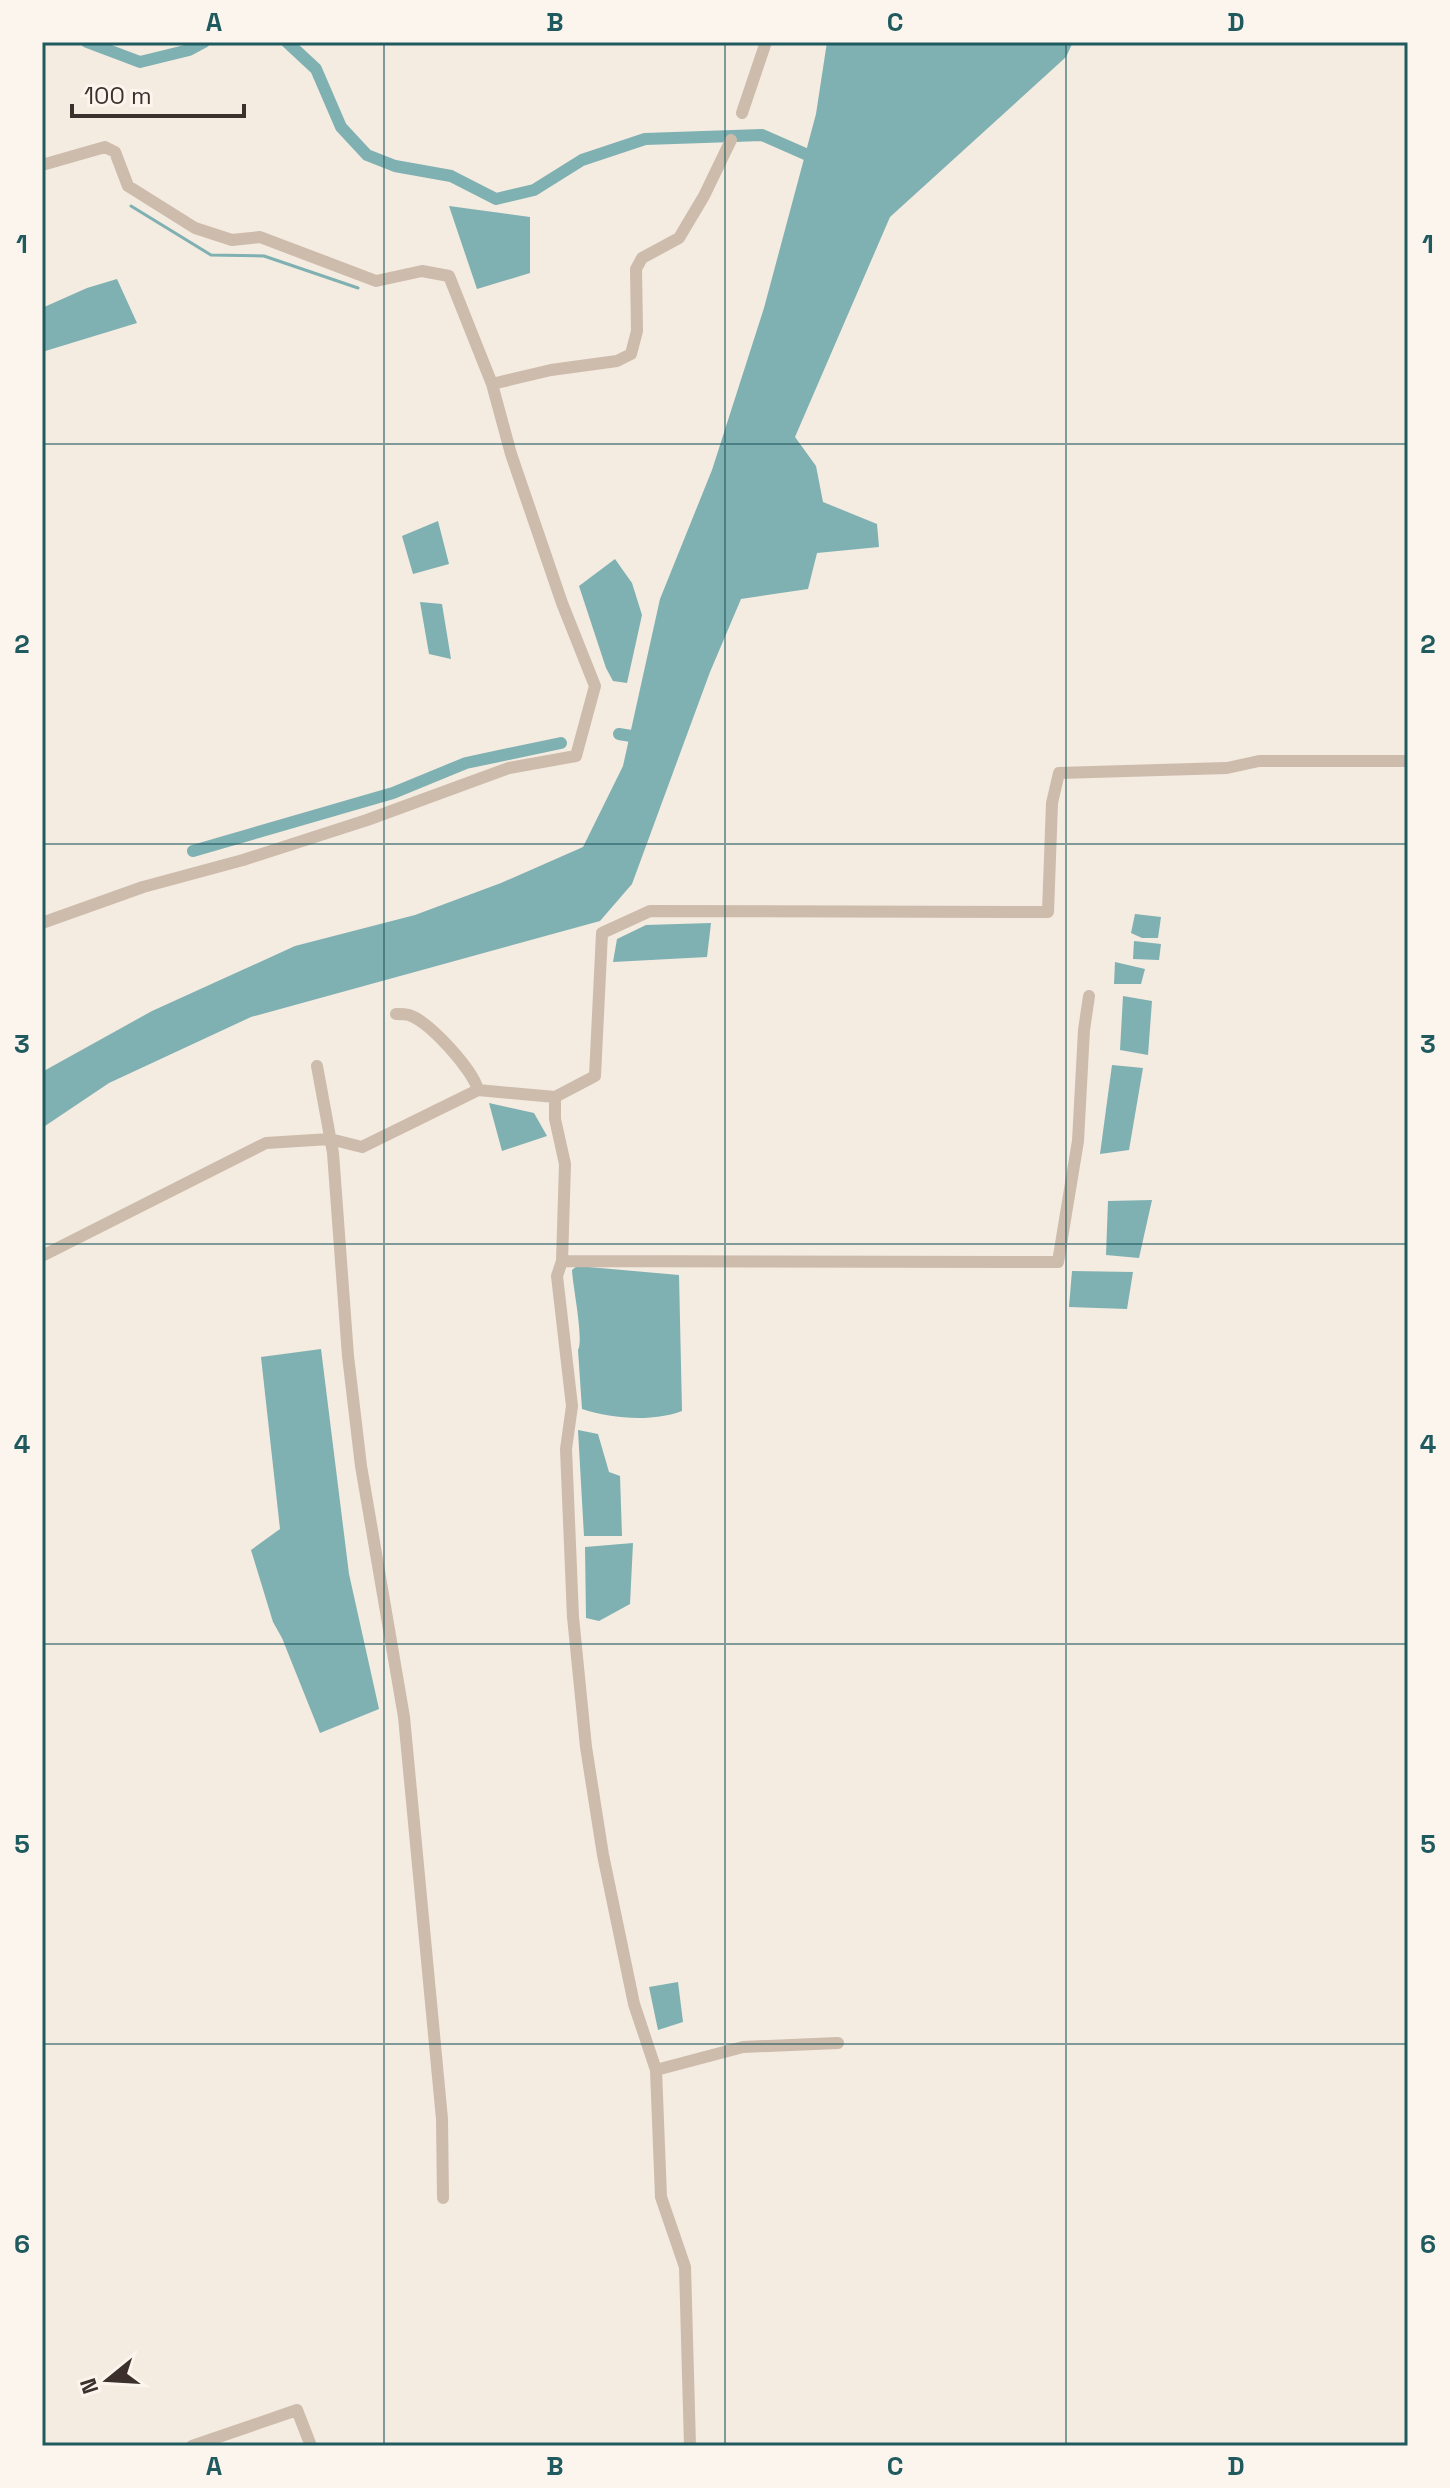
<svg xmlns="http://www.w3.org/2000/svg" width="1450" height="2488" font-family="'Space Grotesk',sans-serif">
<rect width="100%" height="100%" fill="#f4ebe1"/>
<path fill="#7fb0b2" d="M827,42H1073L1066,57L890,217L795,437L816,466L823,502L877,524L879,547L817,553L808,589L741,599L710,672L632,884L600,921L251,1017L109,1083L42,1128V1072L152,1011L295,946L415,915L501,883L583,847L623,766L660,599L712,470L764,308L816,114Z
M449,206L530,217V273L477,289Z
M117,279L137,323L42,352V308L87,288Z
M438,521L449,564L413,574L402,536Z
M615,559L632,583L642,615L627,683L613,681L606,668L579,586Z
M420,602L442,604L451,659L429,654Z
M1135,914L1161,917L1158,938H1142L1131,933Z
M711,923L707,957L613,962L617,939L646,925Z
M1134,941L1161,944L1159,960L1133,959Z
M1115,962L1145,969L1141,984H1114Z
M1123,996L1152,1001L1148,1055L1120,1050Z
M1112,1065L1143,1068L1129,1150L1100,1154Z
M489,1103L534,1113L547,1136L502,1151Z
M1152,1200L1139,1258L1106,1255L1108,1201Z
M577,1266L679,1275L682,1411C653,1422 612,1419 582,1409L578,1350C584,1339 573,1288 572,1270Z
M1072,1271L1133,1272L1127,1309L1069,1307Z
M321,1349L349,1574L379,1709L320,1733L282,1638L273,1622L251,1550L280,1529L261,1357Z
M578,1430L598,1434L609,1472L620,1476L622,1536H584Z
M633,1543L630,1604L599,1621L586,1618L585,1547Z
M678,1982L683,2022L658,2030L649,1987Z"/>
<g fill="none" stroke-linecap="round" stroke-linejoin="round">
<path stroke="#7fb0b2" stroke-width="3" d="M131,206L211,255L264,256L358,288"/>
<path stroke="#7fb0b2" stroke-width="12" d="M87,42L140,62L189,50L204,42
M287,42L316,69L341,127L367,155L395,166L451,176L496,199L534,190L582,160L645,139L762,135L819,160
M619,734L643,738
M193,851L393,793L466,763L561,743"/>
<path stroke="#cdbbac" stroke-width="12" d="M742,113L766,42
M42,165L105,147L115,152L128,186L195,228L232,240L260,237L376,281L422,271L449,276L492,384L511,454L562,603L595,686L576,756L509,768L367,820L243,860L143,887L42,923
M492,384L551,370L617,361L631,354L637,331L636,269L642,258L679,238L704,196L731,140
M396,1014C401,1014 405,1014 409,1015C430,1022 473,1070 478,1090
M317,1066L333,1153L348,1356L361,1466L404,1717L442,2119L443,2198
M555,1097V1119L565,1164L562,1261L557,1276L572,1406L566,1449L573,1617L586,1747L603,1855L634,2004L656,2070L661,2197L685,2267L690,2446
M42,1256L266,1143L330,1139L362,1147L478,1090L555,1097L595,1076L602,933L650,911L1048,912L1052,803L1059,773L1227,768L1259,761H1408
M562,1261L1058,1262L1078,1141L1084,1030L1089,996
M656,2070L743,2047L838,2043
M192,2446L297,2410L311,2446"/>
</g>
<path fill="none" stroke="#1f5a5e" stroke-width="2" stroke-opacity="0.55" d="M384,42V2446M725,42V2446M1066,42V2446M42,444H1408M42,844H1408M42,1244H1408M42,1644H1408M42,2044H1408"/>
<rect width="1450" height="2488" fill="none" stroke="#fbf5ee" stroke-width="88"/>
<g transform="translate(108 2380) rotate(252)" stroke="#fbf5ee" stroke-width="6" paint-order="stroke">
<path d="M0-6L14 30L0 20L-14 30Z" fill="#3b302b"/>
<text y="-12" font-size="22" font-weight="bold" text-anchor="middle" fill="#3b302b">N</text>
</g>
<path d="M72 104v12h172v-12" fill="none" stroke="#3b302b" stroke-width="4"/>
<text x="84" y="104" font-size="24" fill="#3b302b" stroke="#fbf5ee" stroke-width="6" paint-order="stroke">100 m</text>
<rect x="44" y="44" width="1362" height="2400" fill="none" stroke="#1f5a5e" stroke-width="3"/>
<g font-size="26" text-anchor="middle" font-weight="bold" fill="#1f5a5e">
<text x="214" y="31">A</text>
<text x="555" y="31">B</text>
<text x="895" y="31">C</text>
<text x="1236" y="31">D</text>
<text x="22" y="253">1</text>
<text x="1428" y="253">1</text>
<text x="22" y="653">2</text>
<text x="1428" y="653">2</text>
<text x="22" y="1053">3</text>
<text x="1428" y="1053">3</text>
<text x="22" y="1453">4</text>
<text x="1428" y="1453">4</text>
<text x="22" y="1853">5</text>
<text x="1428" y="1853">5</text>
<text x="22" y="2253">6</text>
<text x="1428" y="2253">6</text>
<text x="214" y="2475">A</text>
<text x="555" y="2475">B</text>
<text x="895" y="2475">C</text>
<text x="1236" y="2475">D</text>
</g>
</svg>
